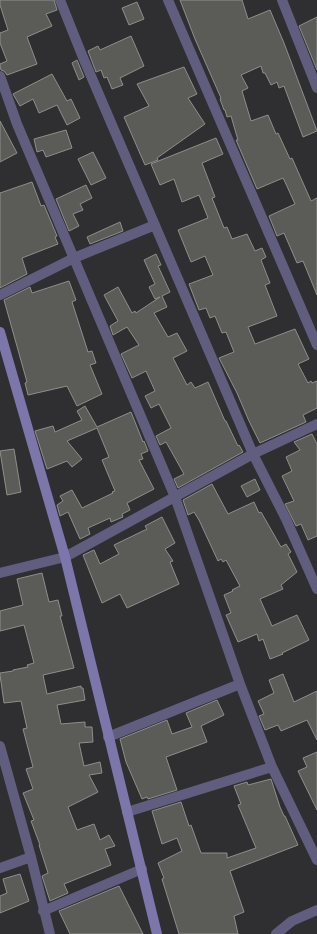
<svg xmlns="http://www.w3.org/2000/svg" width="317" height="934" font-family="Poppins,sans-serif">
<rect width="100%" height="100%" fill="#2f2f32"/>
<path fill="#5b5c58" stroke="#8e8f8b" d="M0,0H54L57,10L46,14L52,26L27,37L37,64L7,75L4,71L1,70L0,66V64L7,61L0,43V33L8,30L0,5Z
M180,0H242L248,19L270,10L284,43L317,131L303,137L284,86L279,88L277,82L271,85L265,73H263L261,66L241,75L248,88L242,91L251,121L268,115L276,134L278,133L290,159L292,158L311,201L317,198V295L303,261L297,263L284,233L277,236L269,216L295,204L286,184L283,178L257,189L236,140H238L231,116L227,117L225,110H224L220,99L221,98L195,39Z
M137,2L144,19L129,25L122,8Z
M317,17V70L299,26Z
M131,36L144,66L120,78L123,85L112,89L107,77L104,78L101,70L96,72L88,51L98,46L100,50Z
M77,60L84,77L79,80L72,63Z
M184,67L197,94L188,98L205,124L157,158L158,160L145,165L124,117L149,106L137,84Z
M52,74L67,101L71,99L80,118L67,125L57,105L39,113L33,99L20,106L13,94Z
M0,121L17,153L0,162Z
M66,130L72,148L46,157L43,150L37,152L34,139Z
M216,138L223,154L202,163L215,197L212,198L224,228L227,227L232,239L247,234L255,251L262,248L266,257L261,260L270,283L265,285L277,316L248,327L255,344L295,329L309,359L298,364L308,383L311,381L312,383L317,381V408L303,415L306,422L260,443L249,421L237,393L219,358L234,352L226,332L222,333L215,316L210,318L206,308L199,310L189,284L213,275L205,256L191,262L178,230L208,218L199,195L182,202L174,179L160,185L151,164Z
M93,152L106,178L91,185L78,159Z
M32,182L41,206L44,205L57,236L55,237L58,244L22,258L27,274L0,288V193Z
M86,185L92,198L80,204L83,210L73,214L79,226L69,231L56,199Z
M120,222L123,231L90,244L87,237Z
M156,254L161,265L158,266L170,292L162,296L167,307L154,313L168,337L177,333L187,351L173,358L187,385L191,382L195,388L208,382L225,421H226L238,446L239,445L243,452L178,488L174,479L184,474L166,442L160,445L156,436L171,428L159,404L151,408L145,396L155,391L146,371L132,378L121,354L139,345L127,327L113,335L110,326L118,321L104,295L118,287L132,313L135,311L136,313L160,297L155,299L149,287L155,284L144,260Z
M69,281L76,300L72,302L88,352L92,351L96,363L90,365L102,394L77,406L67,386L28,395L25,383L27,382L4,300L30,287L32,293Z
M85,406L97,427L131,412L143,442L144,441L148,451L141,454L143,459L139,460L154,489L127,503L130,510L122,514L123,517L111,522L110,518L88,528L90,534L80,539L68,512L60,516L57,505L63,501L60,496L72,490L82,508L113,493L112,492L115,491L102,460L109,457L97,428L67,441L82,459L72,467L67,461L47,469L35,431L53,426L55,432L82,420L77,411Z
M312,434L317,444V536L308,540L301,524L296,526L285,504L294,501L282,476L292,471L286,457L300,450L294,442Z
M14,449L21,492L7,495L0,451Z
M255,479L260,490L247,497L241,486Z
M212,484L228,514L254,502L259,513L261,512L281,547L286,544L291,552L288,554L297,572L281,585L283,589L260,599L272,626L297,615L309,640L282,653L283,654L270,659L263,639L259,641L257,634L238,642L226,615L231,613L224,595L233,591L232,590L240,586L226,560L223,562L221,559L218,561L199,520L194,512L188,515L183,500Z
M162,517L175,543L165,549L173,561L170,562L179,584L127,608L120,594L102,603L83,555L94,550L100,564L119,554L114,545L147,529L145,526Z
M42,573L49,602L58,600L62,616H60L74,668L43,675L47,694L81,686V688H83L85,700L57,705L61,724L85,722V727H92L93,742L79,743L84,766L100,762L102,773L89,775L98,792L68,807L77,830L94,824L100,840L109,835L115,846L105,849L111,865L64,884L68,893L50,901L42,876L48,873L39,845H40L31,821L34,820L23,793L33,789L26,769L33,767L23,729L27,728L21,701L4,703L0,675V673L13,671V670L28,667L27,665L34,663L24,625L0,631V611L23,605L17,579Z
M283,674L294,702L317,691V740L307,720L281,731L278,725L265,730L259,716L264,714L258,701L274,693L269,680Z
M217,700L224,715L201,726L207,742L166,757L177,790L148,799L147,797L142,799L126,762L120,739L167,720L172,734L192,727L186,713Z
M317,752V810L298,771L307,767L303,758Z
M271,779L280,807L284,816H285L298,845L230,871L244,912L234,916L238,934H179L162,879L164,878L158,863L182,851L177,838L162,844L152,811L181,802L189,826L191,825L201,853H227V858L256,848L238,805L241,804L234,786L247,782L248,785Z
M20,874L29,901L0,913V896L7,893L3,879Z
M119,886L143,934H70L59,911Z"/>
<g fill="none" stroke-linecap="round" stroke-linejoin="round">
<path stroke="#615d7f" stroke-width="10" d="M60,0L82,55L253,454L286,519L317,589
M168,0L317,345
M282,0L317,88
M0,76L17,124L175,497L240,684L272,767L317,860
M0,295L74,258L155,225
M0,573L65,557L253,454L317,424
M108,737L240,684
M0,746L31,857L50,934
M127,812L272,767
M0,868L31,857
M43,911L142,869
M276,934L292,921L317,910"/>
<path stroke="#7d76ab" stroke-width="10" d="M0,332L65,557L157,934"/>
</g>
</svg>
